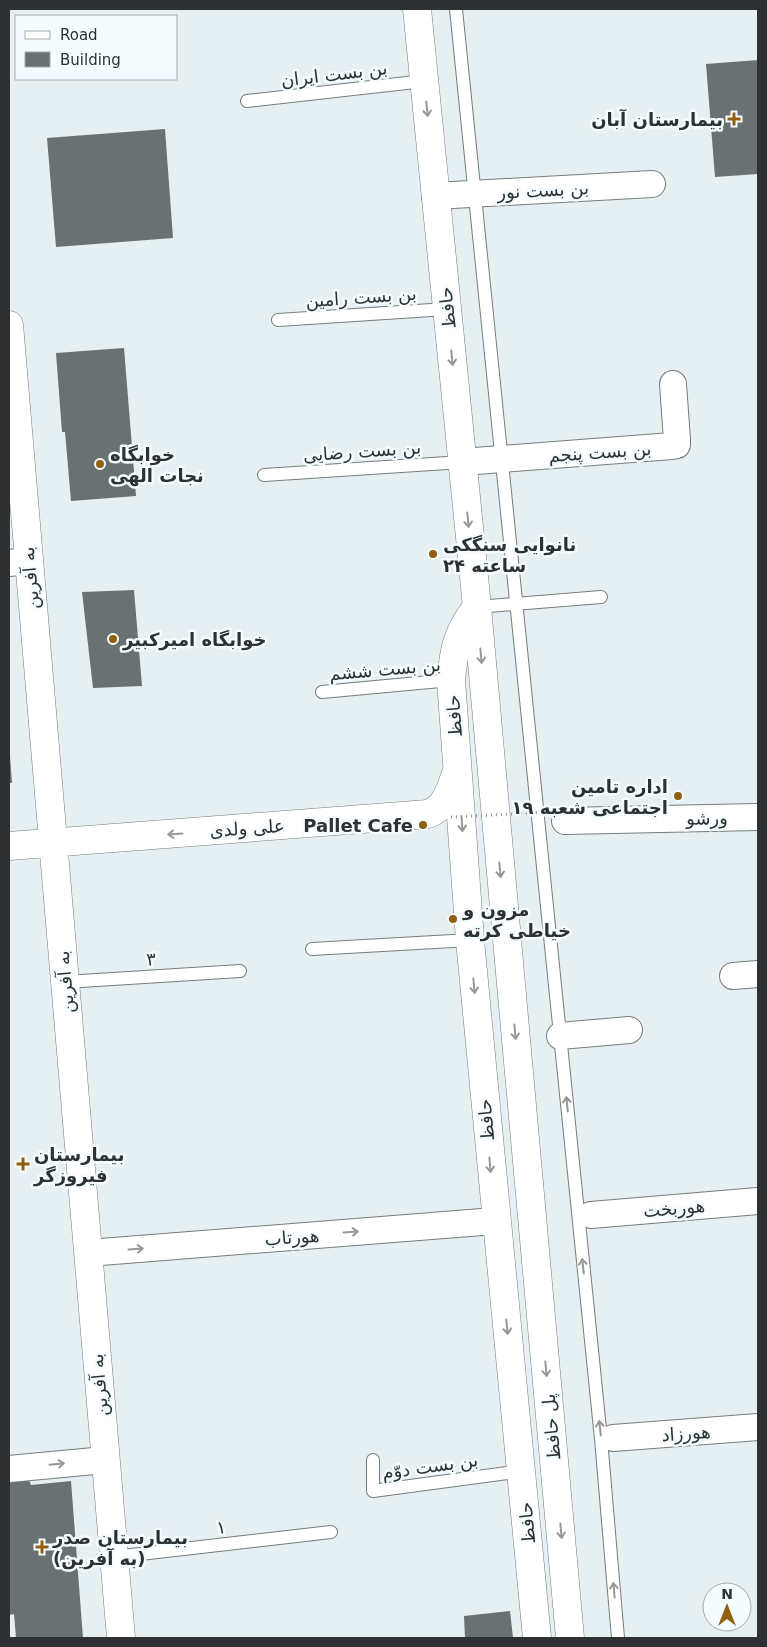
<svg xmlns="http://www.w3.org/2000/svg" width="767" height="1647" font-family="'DejaVu Sans',Cairo,sans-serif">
<rect width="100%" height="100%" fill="#e6eff1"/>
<path fill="#697173" d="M758,60V174L715,177L706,64Z
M165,129L173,238L56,247L47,138Z
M124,348L136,496L71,501L65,432H62L56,353Z
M134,590L142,686L93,688L82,592Z
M9,756H10L12,783H9Z
M29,1480L31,1485L71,1481L83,1638H16L14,1614L9,1615V1482Z
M510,1611L513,1638H465L464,1616Z"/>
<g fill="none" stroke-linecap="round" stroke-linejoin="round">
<g stroke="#757d7f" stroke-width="14">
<path id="lane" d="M456,9L601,1439L618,1638
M247,101L424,81
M278,320L447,309
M264,475L462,462
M477,607L601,597
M322,692L451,680
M312,949L470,940
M65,982L240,971
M373,1460V1491L522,1471
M114,1557L331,1532"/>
</g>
<g stroke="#757d7f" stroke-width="28">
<path id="street" d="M435,196L652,184
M462,462L672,446L677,445V440L673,384
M9,563L29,561
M565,821L758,817
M733,976L758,974
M560,1036L629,1030
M591,1215L758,1201
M88,1253L495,1221
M613,1438L758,1427
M9,1469L105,1460"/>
</g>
<g stroke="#757d7f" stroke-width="29">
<path id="secondary" d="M9,325L121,1638
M477,607C457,632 454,649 451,680L470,940L537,1638
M9,846L428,814C447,807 450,789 457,771"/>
</g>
<g stroke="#757d7f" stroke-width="29">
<path id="primary" d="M417,9L477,607L570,1638"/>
</g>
<use href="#lane" stroke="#fff" stroke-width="12"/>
<use href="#street" stroke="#fff" stroke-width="26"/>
<use href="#secondary" stroke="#fff" stroke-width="28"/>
<use href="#primary" stroke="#fff" stroke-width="28"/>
<path stroke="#8d9395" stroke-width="3" stroke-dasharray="1 4" stroke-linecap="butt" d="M451,817L549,812"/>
</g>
<defs><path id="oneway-shaft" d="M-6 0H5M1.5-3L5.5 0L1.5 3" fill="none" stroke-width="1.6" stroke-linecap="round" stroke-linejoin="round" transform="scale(1.25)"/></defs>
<g stroke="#969898">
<use href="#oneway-shaft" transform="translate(427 109) rotate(84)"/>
<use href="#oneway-shaft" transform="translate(452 358) rotate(84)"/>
<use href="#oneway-shaft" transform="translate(468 520) rotate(84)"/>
<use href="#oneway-shaft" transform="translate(481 656) rotate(85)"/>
<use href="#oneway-shaft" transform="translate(462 824) rotate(86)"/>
<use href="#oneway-shaft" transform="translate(175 834) rotate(176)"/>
<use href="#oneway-shaft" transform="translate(500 870) rotate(85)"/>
<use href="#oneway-shaft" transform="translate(474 986) rotate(85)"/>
<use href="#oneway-shaft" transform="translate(515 1032) rotate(85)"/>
<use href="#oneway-shaft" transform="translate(567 1104) rotate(-96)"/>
<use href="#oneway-shaft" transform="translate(490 1165) rotate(85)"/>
<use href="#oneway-shaft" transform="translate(351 1232) rotate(-4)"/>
<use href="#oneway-shaft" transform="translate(136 1249) rotate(-4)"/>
<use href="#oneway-shaft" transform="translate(583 1266) rotate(-96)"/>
<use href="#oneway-shaft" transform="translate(507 1327) rotate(84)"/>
<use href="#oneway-shaft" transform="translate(546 1369) rotate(85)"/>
<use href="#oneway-shaft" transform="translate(600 1428) rotate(-96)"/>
<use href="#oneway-shaft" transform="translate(57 1464) rotate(-5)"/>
<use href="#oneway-shaft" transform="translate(561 1531) rotate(85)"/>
<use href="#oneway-shaft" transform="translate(614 1590) rotate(-95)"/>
</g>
<g fill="#91600e" stroke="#f4fcff" stroke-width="2">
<path d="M731.5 111.5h5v5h5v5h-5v5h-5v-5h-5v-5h5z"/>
<circle cx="100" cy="464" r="5"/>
<circle cx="433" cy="554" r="5"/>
<circle cx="113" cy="639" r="5"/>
<circle cx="678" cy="796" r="5"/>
<circle cx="423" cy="825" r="5"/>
<circle cx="453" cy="919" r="5"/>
<path d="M20.5 1156.5h5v5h5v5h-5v5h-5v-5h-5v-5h5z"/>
<path d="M39.5 1539.5h5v5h5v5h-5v5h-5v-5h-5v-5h5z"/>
</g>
<g text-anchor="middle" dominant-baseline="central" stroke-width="5" stroke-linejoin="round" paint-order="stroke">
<g font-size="18" fill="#2d3132" stroke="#f4fcff">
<text transform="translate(334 74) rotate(-7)">بن بست ایران</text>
<text transform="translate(543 190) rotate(-3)">بن بست نور</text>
<text transform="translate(361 297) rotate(-4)">بن بست رامین</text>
<text transform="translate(447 308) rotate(-96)">حافظ</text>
<text transform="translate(362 451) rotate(-4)">بن بست رضایی</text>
<text transform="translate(600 452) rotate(-4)">بن بست پنجم</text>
<text transform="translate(30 578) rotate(-95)">به آفرین</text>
<text transform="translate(385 669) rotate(-5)">بن بست ششم</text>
<text transform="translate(454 716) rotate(-94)">حافظ</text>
<text transform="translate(707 818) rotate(-1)">ورشو</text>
<text transform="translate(247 828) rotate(-4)">علی ولدی</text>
<text transform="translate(151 959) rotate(-4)">۳</text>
<text transform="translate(65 982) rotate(-95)">به آفرین</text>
<text transform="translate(486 1120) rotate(-95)">حافظ</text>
<text transform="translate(674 1208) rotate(-5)">هوربخت</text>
<text transform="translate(292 1237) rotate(-4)">هورتاب</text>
<text transform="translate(99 1385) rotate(-95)">به آفرین</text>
<text transform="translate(551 1427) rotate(-95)">پل حافظ</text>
<text transform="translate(686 1433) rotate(-4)">هورزاد</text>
<text transform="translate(430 1466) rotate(-8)">بن بست دوّم</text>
<text transform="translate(527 1523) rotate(-95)">حافظ</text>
<text transform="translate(221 1527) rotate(-6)">۱</text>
</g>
<g font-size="18" font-weight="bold" fill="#2d3132" stroke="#f4fcff" text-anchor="start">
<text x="723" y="119" text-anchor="end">بیمارستان آبان</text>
<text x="110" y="454">خوابگاه<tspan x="110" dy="21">نجات الهی</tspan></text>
<text x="443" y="544">نانوایی سنگکی<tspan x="443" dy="21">۲۴ ساعته</tspan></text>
<text x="123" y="639">خوابگاه امیرکبیر</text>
<text x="668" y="786" text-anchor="end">اداره تامین<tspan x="668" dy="21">اجتماعی شعبه ۱۹</tspan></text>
<text x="413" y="825" text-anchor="end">Pallet Cafe</text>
<text x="463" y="909">مزون و<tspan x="463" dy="21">خیاطی کرته</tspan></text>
<text x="34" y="1154">بیمارستان<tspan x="34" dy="21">فیروزگر</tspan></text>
<text x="53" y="1537">بیمارستان صدر<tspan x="53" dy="21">(به آفرین)</tspan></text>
</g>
</g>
<rect width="767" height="1647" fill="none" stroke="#2d3132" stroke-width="20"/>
<rect x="15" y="15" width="162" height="65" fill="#f4fcff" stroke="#a4abad"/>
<rect x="25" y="31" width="25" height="8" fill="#ffffff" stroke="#a4abad"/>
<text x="60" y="40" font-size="15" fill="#2d3132">Road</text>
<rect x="25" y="52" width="25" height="15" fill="#697173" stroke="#a4abad"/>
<text x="60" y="65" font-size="15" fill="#2d3132">Building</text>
<g transform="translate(727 1607)"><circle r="24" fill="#f4fcff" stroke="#a4abad"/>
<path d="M0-4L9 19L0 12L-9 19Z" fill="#91600e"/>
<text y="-8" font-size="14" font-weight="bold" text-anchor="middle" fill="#2d3132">N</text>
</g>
</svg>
